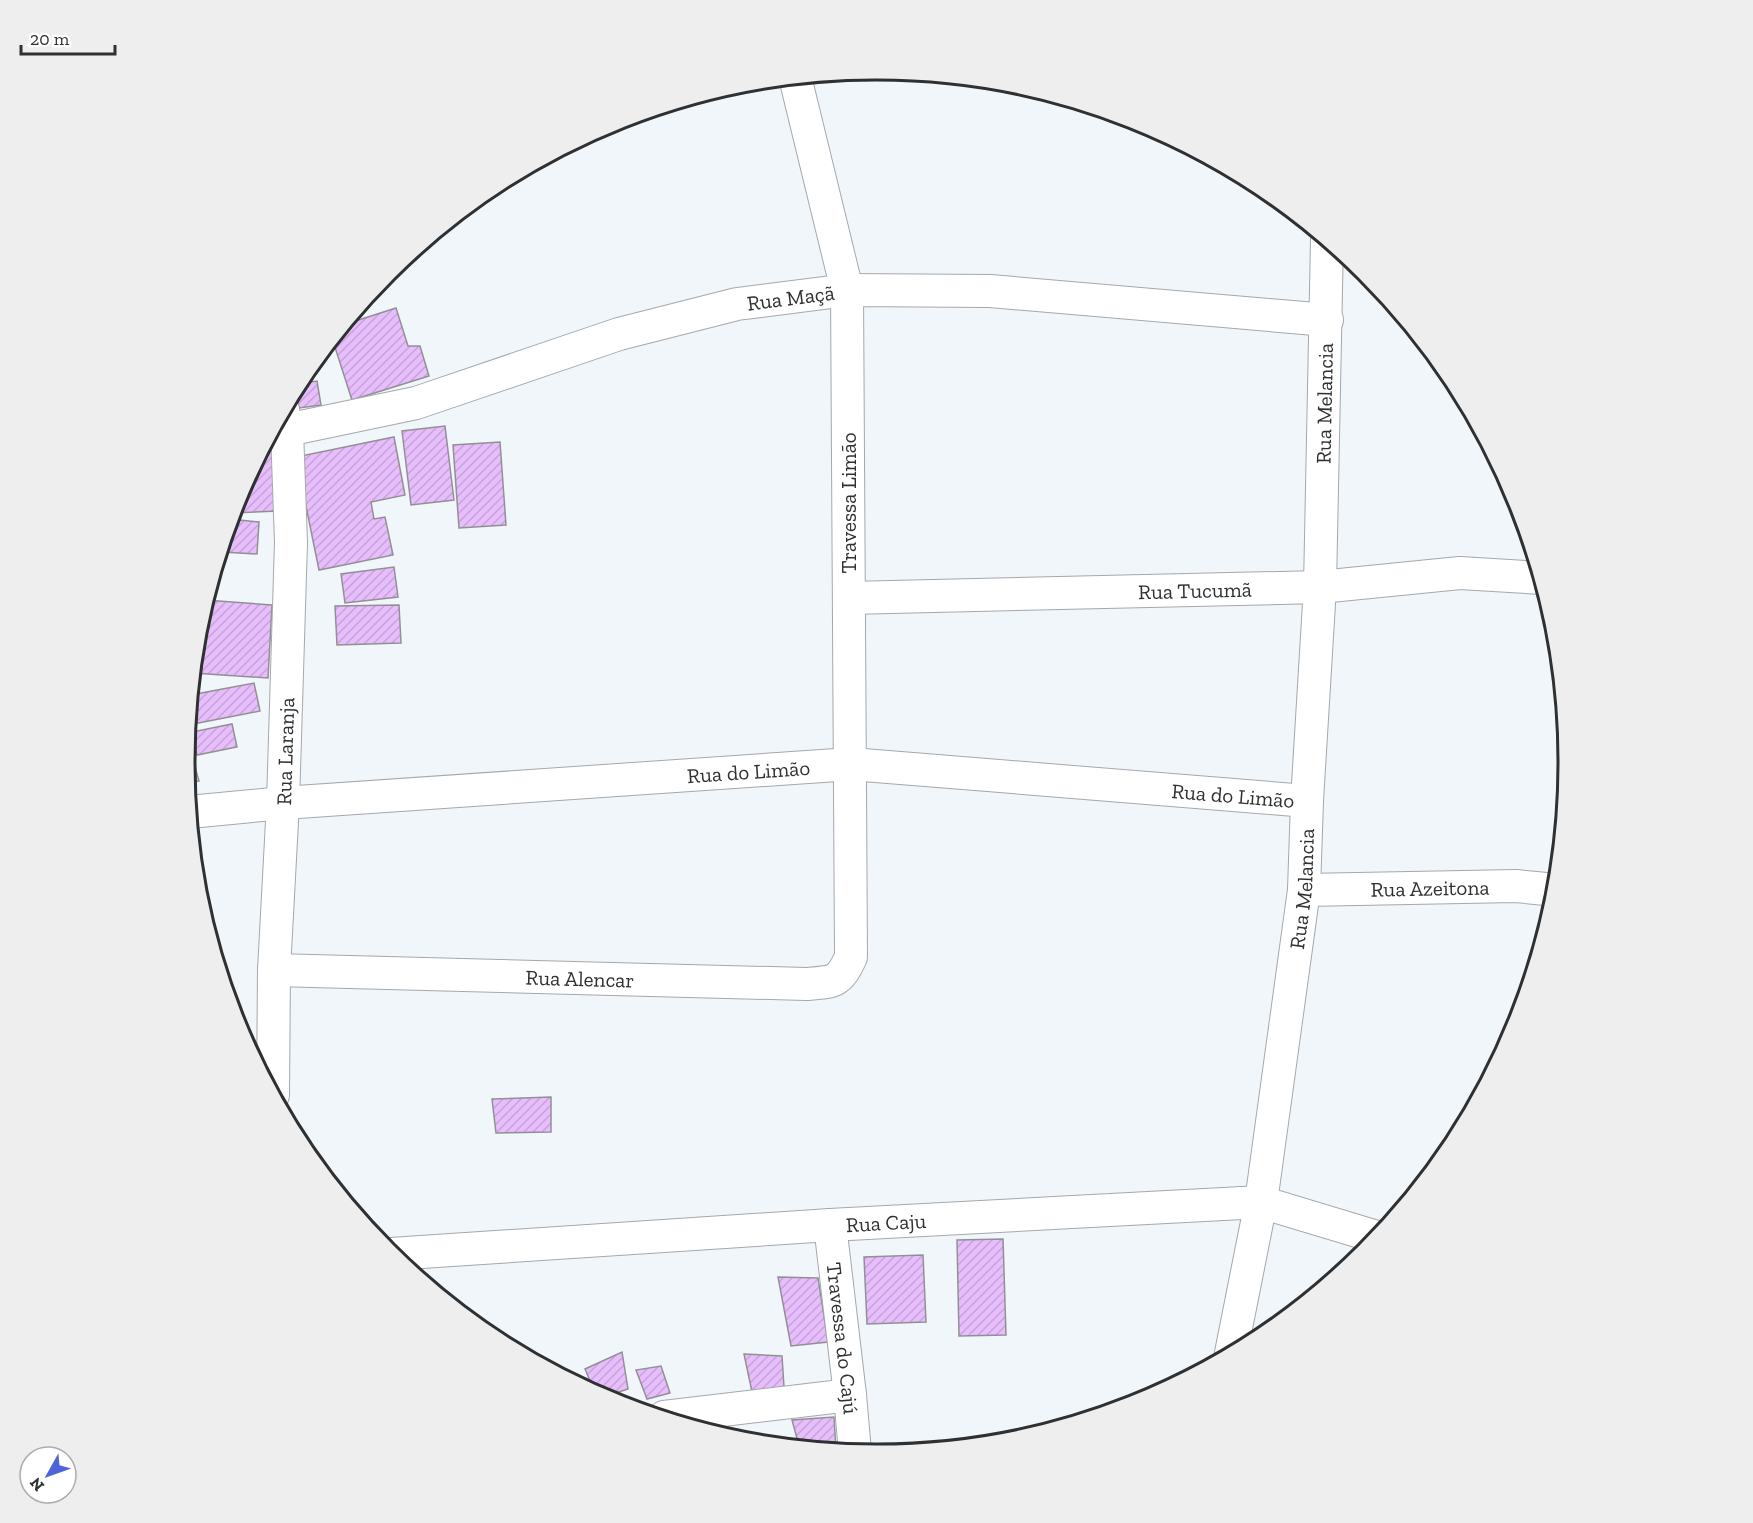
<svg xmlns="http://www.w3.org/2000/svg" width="1753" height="1523" font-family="'Zilla Slab',serif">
<defs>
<pattern id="building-hatch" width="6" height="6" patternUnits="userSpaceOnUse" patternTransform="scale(1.5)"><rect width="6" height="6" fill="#e7bdfc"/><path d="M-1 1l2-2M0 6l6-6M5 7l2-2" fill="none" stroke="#c6a3d8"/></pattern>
</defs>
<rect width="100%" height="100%" fill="#f1f6fa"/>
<path fill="url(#building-hatch)" stroke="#939095" stroke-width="1.5" d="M396,308L408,346H420L429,376L352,400L332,338L343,325Z
M317,381L321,405L299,408L296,386L297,384Z
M445,426L454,500L411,505L402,431Z
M394,437L405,495L371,502L374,519L385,517L393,555L319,570L296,457Z
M500,442L506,525L459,528L453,445Z
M276,445L278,511L232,513L237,496L264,446Z
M230,519L259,522L257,554L222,552L223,543Z
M394,567L398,597L345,603L341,574Z
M205,600L272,605L268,678L193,673L197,626Z
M399,605L401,643L337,645L335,606Z
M254,683L260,711L188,725L191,695Z
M232,724L237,747L197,755L192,732Z
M186,736L199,781L186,784L184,761Z
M551,1097V1132L496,1133L492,1099Z
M1003,1239L1006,1335L959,1336L957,1240Z
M923,1255L926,1322L867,1324L864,1257Z
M778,1277L818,1278L828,1342L791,1346Z
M622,1352L628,1389L604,1397L595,1393L585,1369Z
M744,1354L782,1356L784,1387L752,1392Z
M661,1366L670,1393L647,1399L636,1370Z
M834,1417L836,1450L799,1446L792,1420Z"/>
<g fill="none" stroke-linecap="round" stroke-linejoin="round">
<g stroke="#a4a8ad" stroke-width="34">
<g id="street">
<path id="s1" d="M272,431L287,430L416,403L619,334L737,304L847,290L990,291L1327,320"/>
<path id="s2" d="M849,598L1320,587L1460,573L1541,578"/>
<path id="s3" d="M189,812L283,803L851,764L1307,801"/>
<path id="s4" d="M1304,890L1516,886L1556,890"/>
<path id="s5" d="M274,970L806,984C834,982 839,983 851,957L847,290L795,77"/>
<path id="s6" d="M273,1095L274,970L283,803L291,542L287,430L283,410"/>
<path id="s7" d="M830,1225L850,1395L855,1452"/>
<path id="s8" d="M391,1254L830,1225L1261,1202L1377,1237"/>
<path id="s9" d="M1231,1353L1261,1202L1304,890L1307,801L1320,587L1327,240"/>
<path d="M664,1417L850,1395"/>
</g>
</g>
<use href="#street" stroke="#fff" stroke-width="32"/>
</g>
<g text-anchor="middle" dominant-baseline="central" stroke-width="6" stroke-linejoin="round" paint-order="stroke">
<g font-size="21" fill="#2e3032" stroke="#fff">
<text stroke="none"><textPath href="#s1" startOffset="537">Rua Maçã</textPath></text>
<text stroke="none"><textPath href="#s9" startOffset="956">Rua Melancia</textPath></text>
<text transform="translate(848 503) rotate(-90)">Travessa Limão</text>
<text stroke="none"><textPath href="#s2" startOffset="346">Rua Tucumã</textPath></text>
<text stroke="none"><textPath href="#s6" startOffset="344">Rua Laranja</textPath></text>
<text stroke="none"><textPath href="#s3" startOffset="561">Rua do Limão</textPath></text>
<text stroke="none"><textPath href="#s3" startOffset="1047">Rua do Limão</textPath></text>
<text stroke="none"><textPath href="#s4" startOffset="126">Rua Azeitona</textPath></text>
<text stroke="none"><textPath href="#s9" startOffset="470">Rua Melancia</textPath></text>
<text stroke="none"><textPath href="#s5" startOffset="306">Rua Alencar</textPath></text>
<text stroke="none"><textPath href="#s8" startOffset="496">Rua Caju</textPath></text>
<text stroke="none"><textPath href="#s7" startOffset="114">Travessa do Cajú</textPath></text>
</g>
</g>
<path d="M0 0H1753V1523H0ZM876 80H877A681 681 0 0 1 1558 761V763A681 681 0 0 1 877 1444H876A681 681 0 0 1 195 763V761A681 681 0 0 1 876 80Z" fill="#eeeeef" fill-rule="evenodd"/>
<path fill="none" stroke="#2e3032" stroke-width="3" d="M876 80H877A681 681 0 0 1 1558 761V763A681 681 0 0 1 877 1444H876A681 681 0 0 1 195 763V761A681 681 0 0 1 876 80Z"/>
<g transform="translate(48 1475) rotate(230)"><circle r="28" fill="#ffffff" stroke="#abacad" stroke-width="1.5"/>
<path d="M0-4.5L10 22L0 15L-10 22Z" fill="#4f64d9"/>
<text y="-9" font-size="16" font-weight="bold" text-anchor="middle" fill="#2e3032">N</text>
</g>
<path d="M21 45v9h94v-9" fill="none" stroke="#2e3032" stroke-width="3"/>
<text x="30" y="45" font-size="18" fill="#2e3032" stroke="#ffffff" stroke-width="4.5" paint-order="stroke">20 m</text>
</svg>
